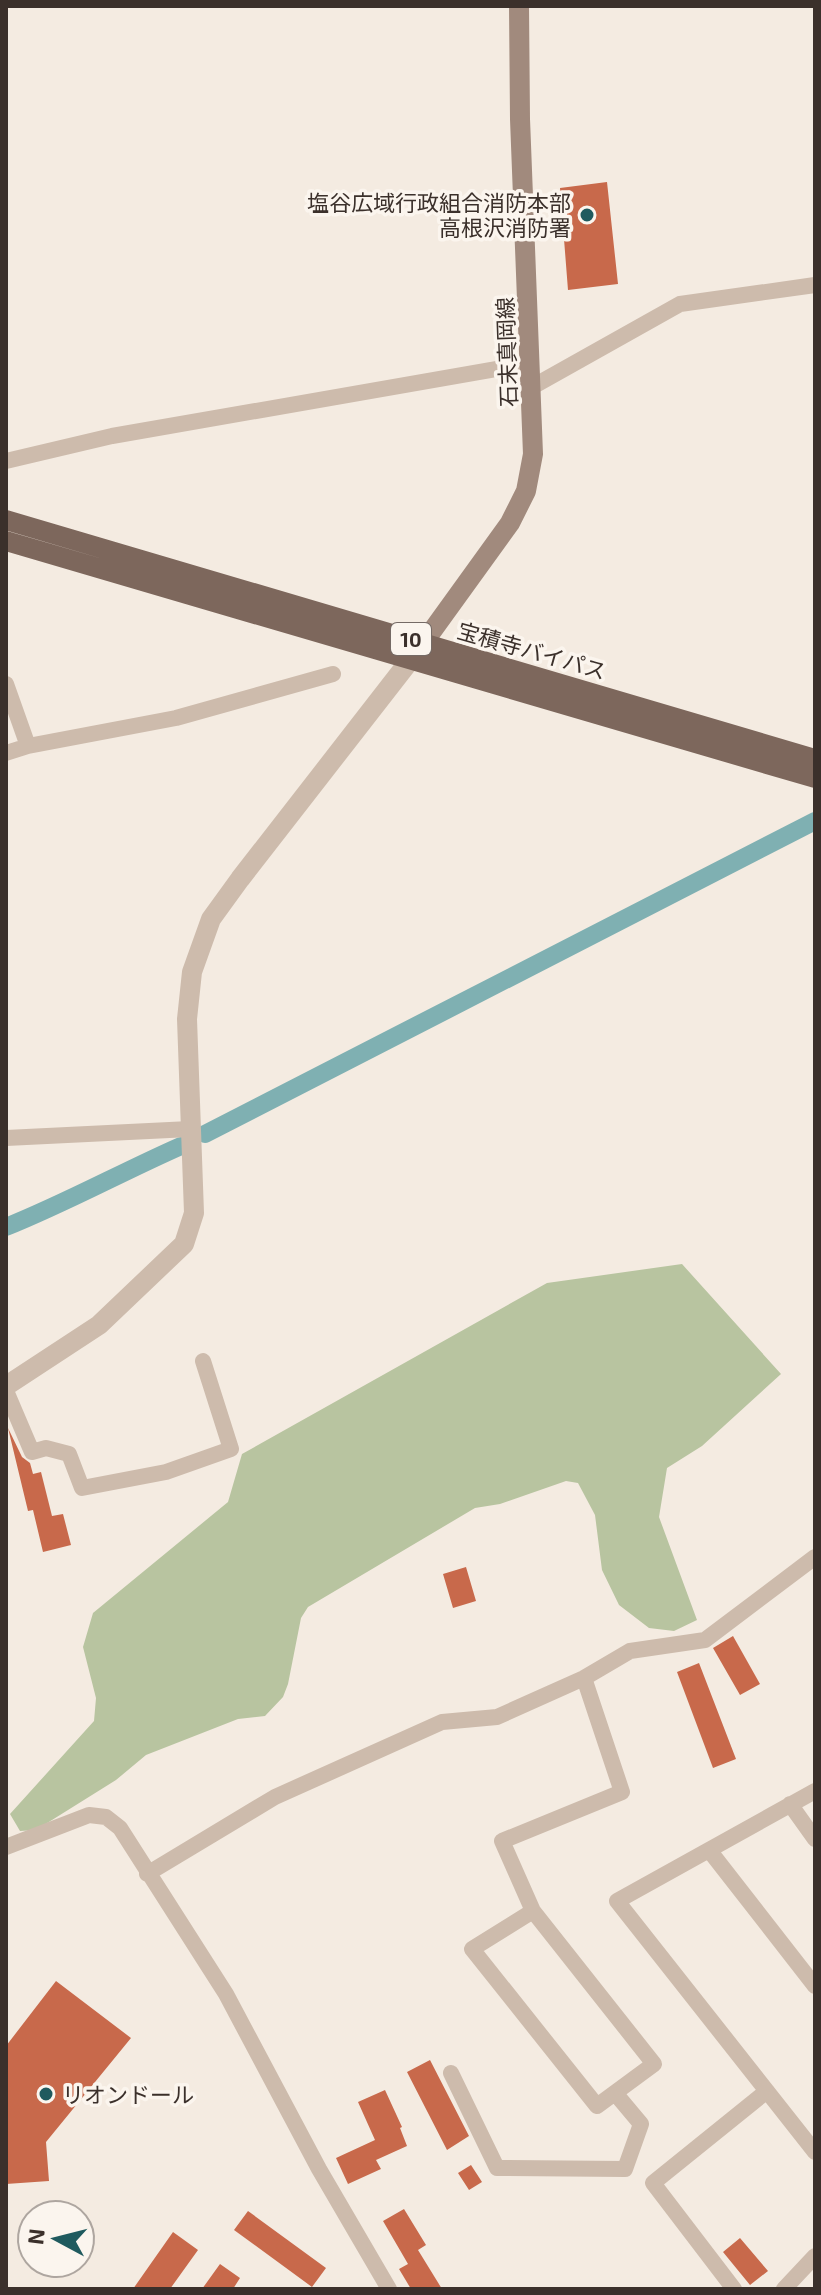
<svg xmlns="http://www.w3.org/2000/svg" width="821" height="2295" font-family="'Exo 2','Noto Sans JP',sans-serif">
<rect width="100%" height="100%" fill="#f4ebe1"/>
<path fill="#b8c4a0" d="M682,1264L781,1374L702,1446L667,1468L659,1517L697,1620L674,1631L649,1628L619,1605L602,1570L595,1515L578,1483L566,1481L500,1504L475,1508L308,1607L301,1618L288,1684L283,1697L265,1716L238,1719L146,1755L116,1780L36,1830L20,1831L10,1814L94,1721L96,1698L83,1647L93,1613L228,1502L242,1454L547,1283Z"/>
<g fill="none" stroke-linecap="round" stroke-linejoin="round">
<path stroke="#7fb0b2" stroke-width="18" d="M205,1134L815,821
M6,1227C66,1203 122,1172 181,1146"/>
</g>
<path fill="#c8694b" d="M607,182L618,284L568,290L560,188Z
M8,1428L22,1457L30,1463L33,1474L41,1472L52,1516L63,1514L71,1545L43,1552L33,1510L28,1511Z
M466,1567L476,1601L453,1608L443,1574Z
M733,1636L760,1684L740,1695L713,1648Z
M699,1663L736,1759L713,1768L677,1672Z
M56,1981L131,2038L46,2142L49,2181L6,2184V2046Z
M430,2060L469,2136L447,2150L407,2072Z
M385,2090L402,2127L400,2128L407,2146L376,2160L381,2169L348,2184L336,2158L375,2140L358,2102Z
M471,2165L482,2182L469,2190L458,2173Z
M404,2209L426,2245L418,2250L442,2289H411L399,2269L408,2264L383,2221Z
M248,2211L326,2268L312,2287L234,2230Z
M173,2232L198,2250L170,2289H133Z
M740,2238L768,2271L750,2285L723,2252Z
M220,2264L240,2278L233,2289H202Z"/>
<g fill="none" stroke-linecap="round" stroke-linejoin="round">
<path stroke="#cdbbac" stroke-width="16" d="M532,387L680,304L815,285
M6,461L112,436L531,363
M6,684L28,746
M6,753L28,746L176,718L333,674
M6,1138L190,1129
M6,1391L32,1452L46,1448L69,1454L82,1488L166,1472L231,1449L203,1361
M815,1791L617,1901L815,2152
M790,1804L815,1839
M6,1847L89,1815L106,1817L120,1828L226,1994L319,2169L389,2289
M709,1850L815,1986
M147,1874L275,1797L442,1722L497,1717L584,1678L630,1651L705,1640L815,1557
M533,1911L472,1949L597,2106L654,2064L533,1911L502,1841L622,1792L584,1678
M451,2073L497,2168L625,2169L641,2124L615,2093
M734,2289L653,2183L767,2091
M784,2289L815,2256"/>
<path stroke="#cdbbac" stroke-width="20" d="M6,1386L99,1325L184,1244L194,1213L187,1019L192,972L211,919L240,879L411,659"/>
<path stroke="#a18a7d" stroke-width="20" d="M414,656L510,523L526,491L533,454L520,119L519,6"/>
<path stroke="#7d675c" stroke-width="20" d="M6,520L815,759
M6,541L815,778"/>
</g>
<g fill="#1f5a5e" stroke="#fbf5ee" stroke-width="3">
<circle cx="587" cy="215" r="8"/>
<circle cx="46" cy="2094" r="8"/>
</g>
<g text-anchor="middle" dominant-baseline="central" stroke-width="7" stroke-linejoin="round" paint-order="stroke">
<rect fill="#fbf5ee" stroke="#756b66" stroke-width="2" x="391" y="623" width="40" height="32" rx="6"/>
<g font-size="20" font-weight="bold" fill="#3b302b">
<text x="411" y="639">10</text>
</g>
<g font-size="22" fill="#3b302b" stroke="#fbf5ee" text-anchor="end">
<text x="571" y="202">塩谷広域行政組合消防本部<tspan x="571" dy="25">高根沢消防署</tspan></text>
<text x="62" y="2094" text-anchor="start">リオンドール</text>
</g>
<g font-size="22" fill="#3b302b" stroke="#fbf5ee">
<text transform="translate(506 352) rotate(-92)">石末真岡線</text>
<text transform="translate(532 650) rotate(16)">宝積寺バイパス</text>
</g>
</g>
<rect width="821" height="2295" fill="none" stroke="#3b302b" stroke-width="16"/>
<g transform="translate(56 2239) rotate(277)"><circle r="38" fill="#fbf5ee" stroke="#aea6a0" stroke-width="2"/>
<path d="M0-6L14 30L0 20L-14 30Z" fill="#1f5a5e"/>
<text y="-12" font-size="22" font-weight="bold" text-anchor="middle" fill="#3b302b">N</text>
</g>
</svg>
